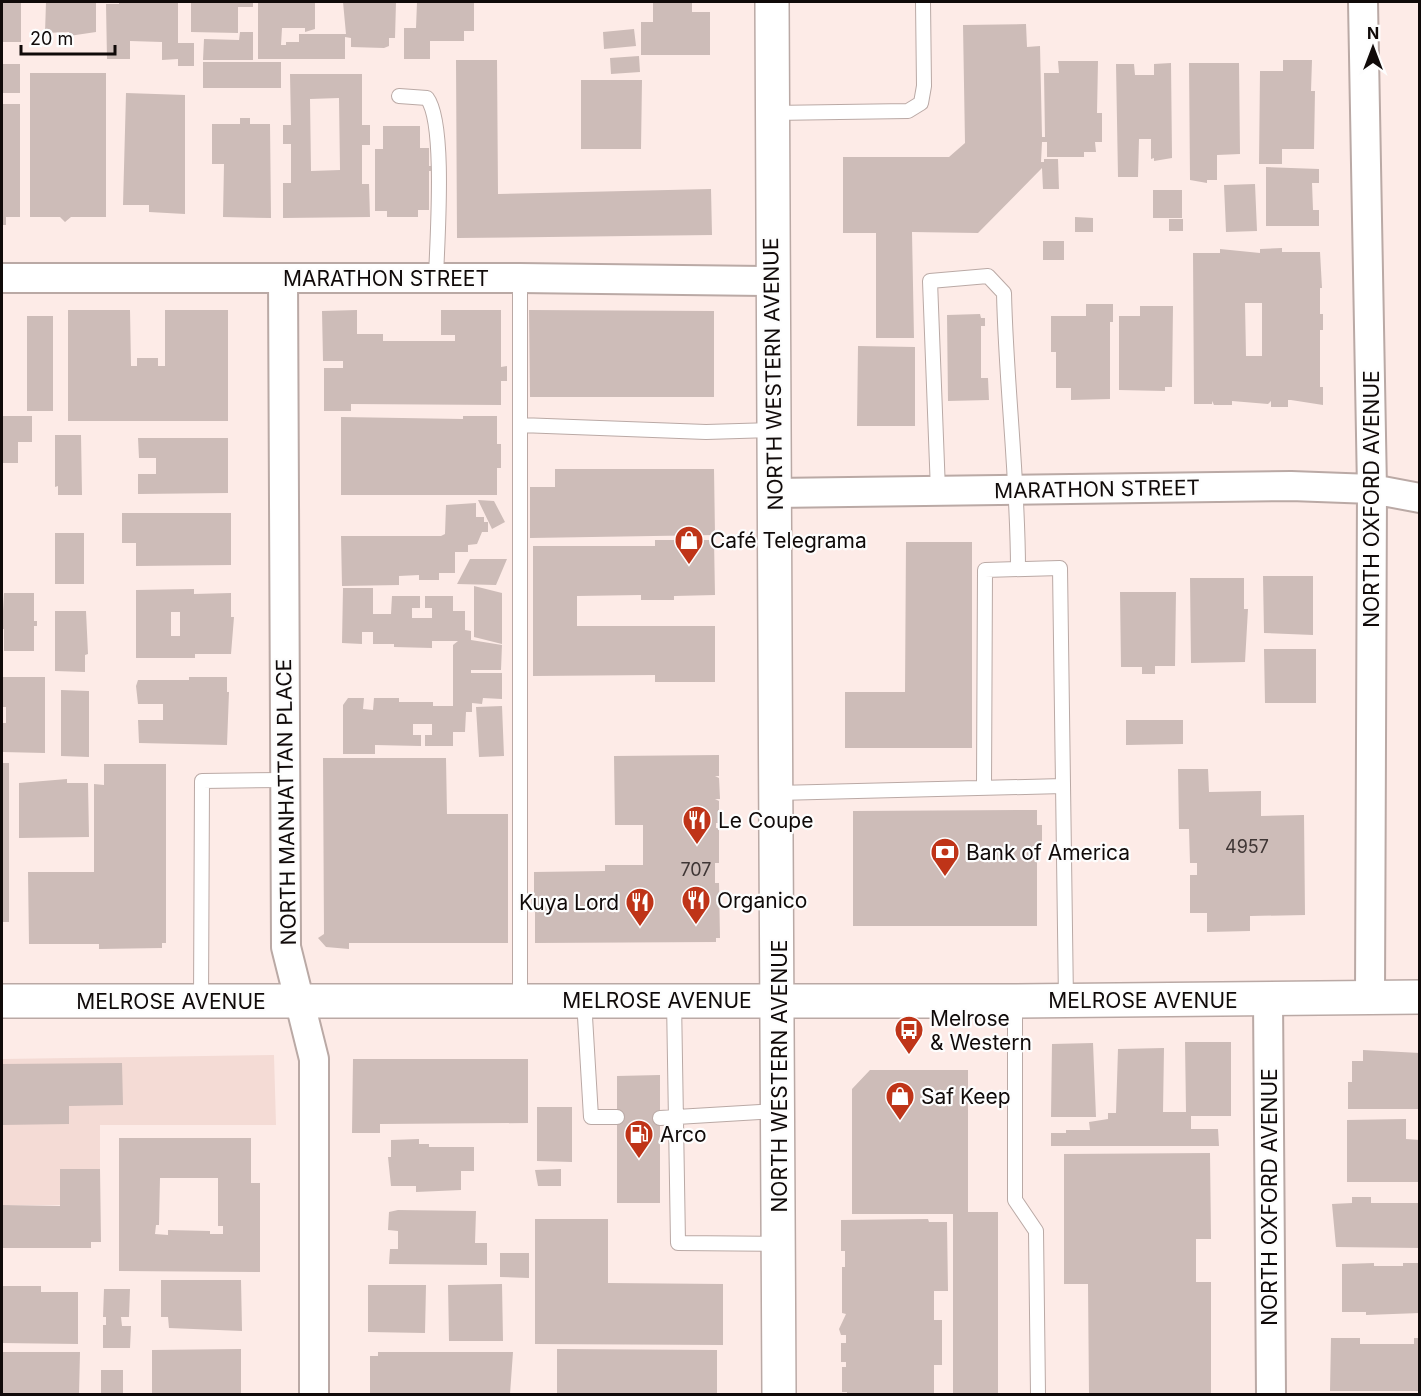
<svg xmlns="http://www.w3.org/2000/svg" width="1421" height="1396" font-family="Inter,sans-serif">
<rect width="100%" height="100%" fill="#fdebe7"/>
<path fill="#f4dbd5" d="M274,1055L276,1125H100V1169L60,1205H2V1059Z"/>
<path fill="#cdbcb8" fill-rule="evenodd" d="M2,2H21V42H2Z
M46,2H96V32L69,36V32L45,33Z
M119,2H178V43H194V66H178V59L162,60V42L130,41V59H107L106,4H119Z
M191,2H253V7H238V33L191,32Z
M258,2H315V29L305,32V28H282L281,45H286V42H299V34H346L343,2H396L395,38H389V46L384,48L351,47V38L345,37V59H258Z
M417,2H474V31H464V41H430V59H404V28H416Z
M653,2H692V12H710V55H641V22H653Z
M1026,24L1027,47L1040,46L1042,137H1045L1044,73H1059L1058,61H1098L1097,113H1102V142H1095L1096,152H1084V157H1047V142H1042L1041,162H1044V159H1058L1059,189H1043L1042,168L978,233L912,232L914,338H876V233H843V157H949L965,143L963,25Z
M634,29L636,46L604,49L603,32Z
M240,32H253V60H203L204,39L239,40Z
M639,56L640,72L611,74L610,58Z
M456,60H497L498,194L711,189L712,235L457,238Z
M1283,60H1312L1311,91H1315L1314,149H1282V164H1259L1260,71H1283Z
M203,62H281V88H203Z
M1171,63L1172,158L1154,161V158L1151,159V139H1139L1138,177H1118L1116,64H1134L1135,75H1154V64Z
M1189,63H1239L1240,154L1217,155V180H1207V183L1190,180Z
M2,64H20V93H2Z
M30,73H106V217H71L65,222L60,217H30Z
M290,74H362V125H370V145H362V184H369L370,217L283,218V183H291V144H283V125H291ZM339,98L340,170L311,171L310,99Z
M581,80H642L641,149H581Z
M126,93L185,95V214L149,212V205H123Z
M2,104H20V217H6V225H2Z
M240,118H250V124H270L271,218L223,217L224,164H212V124H240Z
M383,126H420V148H429V166H433V171H429V210H418V217H387V211H375V149H383Z
M1266,167L1319,169V183H1312L1313,210H1319V226H1266Z
M1255,184L1257,231L1226,232L1224,185Z
M1153,190H1182V218H1153Z
M1075,217L1093,218V232H1075Z
M1169,219H1183V231H1169Z
M1043,241H1064V260H1043Z
M1282,248V252H1320L1322,288H1320V314H1323V330H1320V387H1323V405L1291,400H1288V407H1271V401L1268,404L1232,401V405H1214L1212,401V404H1194L1193,253H1220V249L1260,253V249ZM1245,303H1262V356H1246Z
M1086,304H1113V322H1110V399L1071,400V388H1056V352H1051V316H1086Z
M1140,306H1173L1172,387H1165V391L1119,390V316H1140Z
M68,310H130L131,366H137V358H158V366H165V310H228V421H68Z
M357,310V334H383V341H455V335H441V310H501V367L507,366V381H501V405L351,404V411H324V368H343V361H323L322,311Z
M529,310L714,311V397H530Z
M980,314L981,318H985V326H981V378H988L989,400L948,401L947,315Z
M27,316H53V411H27Z
M858,346L915,347V426H857Z
M2,416H32V442H18V463H2Z
M463,416H497V444H501V468H497V495H341V417L463,419Z
M55,435H81L82,495H58V486L55,487Z
M138,438H228V493L138,494V474H156V458H139Z
M555,469H714L715,535L530,538V487H555Z
M478,500L494,501L505,522L492,529Z
M476,503V517H484V522H488V532H482L477,544L468,545V552H455V573H439V580H419V575L399,576V585L342,586L341,536H441L445,534L446,505Z
M122,513H231V565L136,566V543H122Z
M55,533H84V584H55Z
M655,540H714L715,595L674,596V600H641V595L577,596V626H715V682H655V675L533,676V546H655Z
M906,542H972V748H845V692H905Z
M470,559H507L496,585L457,584Z
M1263,576H1313V635L1264,633Z
M1190,578H1244V609H1248L1245,662L1191,663Z
M474,586L502,593V644L474,637Z
M343,588H373V614H391L392,596H420V608H412V618H432V608H425V596H453V611H465V630L471,631V640L502,645L501,670H471V673H502V699L483,698L482,704L472,703V712H466L465,732H453V746H425V735H432V724H413V735H421V746L375,745V754H343V705L348,698H364L363,709L373,710L374,698H399V702H433V706H453V645L458,641H432V648L394,647V644H373V632H362V644L342,643Z
M194,589V594L231,593V617H234L231,654H195V658H136V590ZM171,612H180V636H171Z
M1120,592H1176L1175,666H1155V674H1142V667H1121Z
M4,593H34V621H37V626H34V651H4V629H2Z
M55,611H86L88,654L85,655V672L55,671Z
M1264,649H1316V703H1265Z
M2,677H45V753L2,752V723H6V707H2Z
M189,677H227V692H229L227,745L139,743L138,720H163V704H138L136,686L138,680H189Z
M61,690L89,691V757L61,756Z
M502,706L504,756L479,757L476,707Z
M1126,720H1183V744L1126,745Z
M719,755V776H715L719,778L720,799H715L719,801V823H716V828H719V863H715V883H719L720,938H716V942L535,943V912H531V899H534V872L605,871V865H643V825H615L614,756Z
M323,758H446L447,814H508V943H349V949L326,947L318,938L324,934Z
M2,763H9V922H2Z
M104,764H166V943H162V948L99,949V944H29L28,872H94V784L104,785Z
M1178,769H1208L1209,792L1261,791V816L1304,815L1305,915L1250,916V931L1207,932V913H1190V875H1197V863H1190L1189,829H1179Z
M67,779V783H88L89,837L19,838V783Z
M1037,810V825H1042V844H1037V926H853V811Z
M1185,1042H1231V1116H1191V1129H1218L1219,1146H1051V1133H1066V1130H1090L1089,1122L1108,1119V1113H1116L1118,1049L1164,1048L1163,1112H1186Z
M1093,1043L1096,1117H1051L1052,1044Z
M1363,1050L1420,1053V1109H1348V1082H1352V1061H1363Z
M353,1059H528V1123L380,1124V1133H352Z
M122,1063L123,1105L69,1106V1124L2,1125V1064Z
M870,1070H968V1212H998V1394H953V1214H852V1089Z
M660,1075V1203H617V1076Z
M537,1107H572V1162L537,1161Z
M1406,1119V1139L1420,1140L1419,1182H1347V1120Z
M119,1138H251V1183H260V1272L119,1271ZM160,1178H218V1226H223V1234H210V1231L168,1230V1235L155,1234L156,1225H159Z
M419,1139V1144H429V1147H474V1171H461V1190L416,1192V1186H391L388,1157H391V1140Z
M1210,1153L1211,1239H1196V1282H1211V1394H1089L1088,1284H1064V1154Z
M60,1169H100L101,1242H91V1248H2V1205L60,1206Z
M561,1169V1186H538L535,1170Z
M1352,1197H1371V1203H1420V1248L1336,1247L1332,1204L1352,1203Z
M398,1210L476,1211L475,1243H487V1265L389,1264L390,1249H398V1231L388,1230L389,1212Z
M535,1219H608V1283L723,1284V1345L535,1344Z
M928,1219L929,1222H947L948,1291H934V1320H942V1365H934V1394H847V1392H842V1367H846V1362H841V1343H846V1335H841L839,1329L846,1314L842,1313V1267H845V1251H841V1220Z
M500,1253H529V1278L500,1277Z
M1374,1263V1266H1403V1263H1420V1313L1366,1315V1312H1342V1264Z
M161,1280H241L242,1331L169,1328L168,1317H161Z
M502,1284L503,1341H449L448,1285Z
M368,1285H426L425,1333L368,1332Z
M2,1286H41V1292H78V1344L2,1343Z
M104,1289H130L129,1317H121L122,1326H131L130,1348H103V1325H106V1317H103Z
M1331,1338H1360V1344H1414V1338H1420V1391H1330Z
M241,1349V1394H152V1350Z
M557,1349L717,1350V1394H557Z
M2,1352H80L79,1394H2Z
M378,1352H513L510,1394H370V1356H378Z
M101,1370H123V1394H101Z"/>
<g fill="none" stroke-linecap="round" stroke-linejoin="round">
<g stroke="#baa9a5" stroke-width="16">
<path id="service" d="M399,96L427,98C446,123 437,241 436,278
M772,113L908,111L921,103L924,86L923,2
M520,278V1001
M520,425L706,432L773,430
M938,491L930,281L988,276L1004,293C1006,385 1018,477 1018,569
M984,787L985,570L1060,568L1066,1001
M777,793L1063,786
M584,1000L591,1117H617
M674,1000L678,1243L778,1244
M201,1001L202,781L285,780
M1015,1001V1200L1036,1231L1038,1394
M660,1118L778,1111"/>
</g>
<g stroke="#baa9a5" stroke-width="32">
<path id="minor" d="M1363,2L1372,489L1370,997
M2,278H520L770,281
M283,278L286,947L314,1059V1394
M774,493L1291,486L1372,489L1420,498
M1268,999L1271,1394"/>
</g>
<g stroke="#baa9a5" stroke-width="36">
<path id="secondary" d="M2,1001H1015L1420,997"/>
</g>
<g stroke="#baa9a5" stroke-width="36">
<path id="primary" d="M772,2C772,466 778,930 779,1394"/>
</g>
<use href="#service" stroke="#fff" stroke-width="14"/>
<use href="#minor" stroke="#fff" stroke-width="28"/>
<use href="#secondary" stroke="#fff" stroke-width="33"/>
<use href="#primary" stroke="#fff" stroke-width="33"/>
</g>
<defs>
<g id="shop-pin" transform="scale(1.5)"><path d="M0 17L-7.5 6A9.5 9.5 0 1 1 7.5 6Z" fill="#bf3418" stroke="#fdfdfd"/><path d="M-5-2.5h2.3a2.7 3.5 0 0 1 5.4 0H5L5.5 6h-11ZM-1.5-2.5h3a1.5 2.3 0 0 0-3 0Z" fill="#fff"/></g>
<g id="restaurant-pin" transform="scale(1.5)"><path d="M0 17L-7.5 6A9.5 9.5 0 1 1 7.5 6Z" fill="#bf3418" stroke="#fdfdfd"/><path d="M-5-6h1v4h1v-4h1v4h1v-4h1v5L-1.5 .5V6h-2V.5L-5-1ZM5-6V6H3V1.5H1.5Q1.5-4 5-6Z" fill="#fff"/></g>
<g id="bank-pin" transform="scale(1.5)"><path d="M0 17L-7.5 6A9.5 9.5 0 1 1 7.5 6Z" fill="#bf3418" stroke="#fdfdfd"/><path d="M-6-4H6V4H-6ZM0-2.3a2.3 2.3 0 1 0 0 4.6a2.3 2.3 0 1 0 0-4.6Z" fill="#fff"/></g>
<g id="bus-pin" transform="scale(1.5)"><path d="M0 17L-7.5 6A9.5 9.5 0 1 1 7.5 6Z" fill="#bf3418" stroke="#fdfdfd"/><path d="M-5-6H5V4H4V6H2V4H-2V6H-4V4H-5ZM-3.5-4V0h7V-4ZM-3.5 1.2v1.5H-2V1.2ZM2 1.2v1.5H3.5V1.2Z" fill="#fff"/></g>
<g id="fuel-pin" transform="scale(1.5)"><path d="M0 17L-7.5 6A9.5 9.5 0 1 1 7.5 6Z" fill="#bf3418" stroke="#fdfdfd"/><path d="M-5.5-6h7V0h2V4h1.3V-2.5L3-4.5l.8-.8L6-3V5H2.5V1h-1V6h-7ZM-4.2-4.7v3.2H.2V-4.7Z" fill="#fff"/></g>
</defs>
<g fill-rule="evenodd">
<use href="#shop-pin" x="689" y="540"/>
<use href="#restaurant-pin" x="697" y="820"/>
<use href="#bank-pin" x="945" y="852"/>
<use href="#restaurant-pin" x="696" y="900"/>
<use href="#restaurant-pin" x="640" y="902"/>
<use href="#bus-pin" x="909" y="1030"/>
<use href="#shop-pin" x="900" y="1096"/>
<use href="#fuel-pin" x="639" y="1134"/>
</g>
<g text-anchor="middle" dominant-baseline="central" stroke-width="4.5" stroke-linejoin="round" paint-order="stroke">
<g font-size="18" fill="#3f3635">
<text x="1247" y="846">4957</text>
<text x="696" y="869">707</text>
</g>
<g font-size="21" fill="#100a09" stroke="#fdfdfd">
<text x="386" y="278">MARATHON STREET</text>
<text transform="translate(773 374) rotate(-91)">NORTH WESTERN AVENUE</text>
<text transform="translate(1097 489) rotate(-1)">MARATHON STREET</text>
<text transform="translate(1371 499) rotate(-90)">NORTH OXFORD AVENUE</text>
<text transform="translate(286 802) rotate(-91)">NORTH MANHATTAN PLACE</text>
<text x="657" y="1000">MELROSE AVENUE</text>
<text x="1143" y="1000">MELROSE AVENUE</text>
<text x="171" y="1001">MELROSE AVENUE</text>
<text transform="translate(779 1076) rotate(-90)">NORTH WESTERN AVENUE</text>
<text transform="translate(1269 1197) rotate(-90)">NORTH OXFORD AVENUE</text>
</g>
<g font-size="21" fill="#100a09" stroke="#fdfdfd" text-anchor="start">
<text x="710" y="540">Café Telegrama</text>
<text x="718" y="820">Le Coupe</text>
<text x="966" y="852">Bank of America</text>
<text x="717" y="900">Organico</text>
<text x="619" y="902" text-anchor="end">Kuya Lord</text>
<text x="930" y="1018">Melrose<tspan x="930" dy="24">&amp; Western</tspan></text>
<text x="921" y="1096">Saf Keep</text>
<text x="660" y="1134">Arco</text>
</g>
</g>
<rect width="1421" height="1396" fill="none" stroke="#100a09" stroke-width="6"/>
<g transform="translate(1373 48)" stroke="#fdfdfd" stroke-width="4.5" paint-order="stroke">
<path d="M0-4.5L10 22L0 15L-10 22Z" fill="#100a09"/>
<text y="-9" font-size="16" font-weight="bold" text-anchor="middle" fill="#100a09">N</text>
</g>
<path d="M21 45v9h94v-9" fill="none" stroke="#100a09" stroke-width="3"/>
<text x="30" y="45" font-size="18" fill="#100a09" stroke="#fdfdfd" stroke-width="4.5" paint-order="stroke">20 m</text>
</svg>
